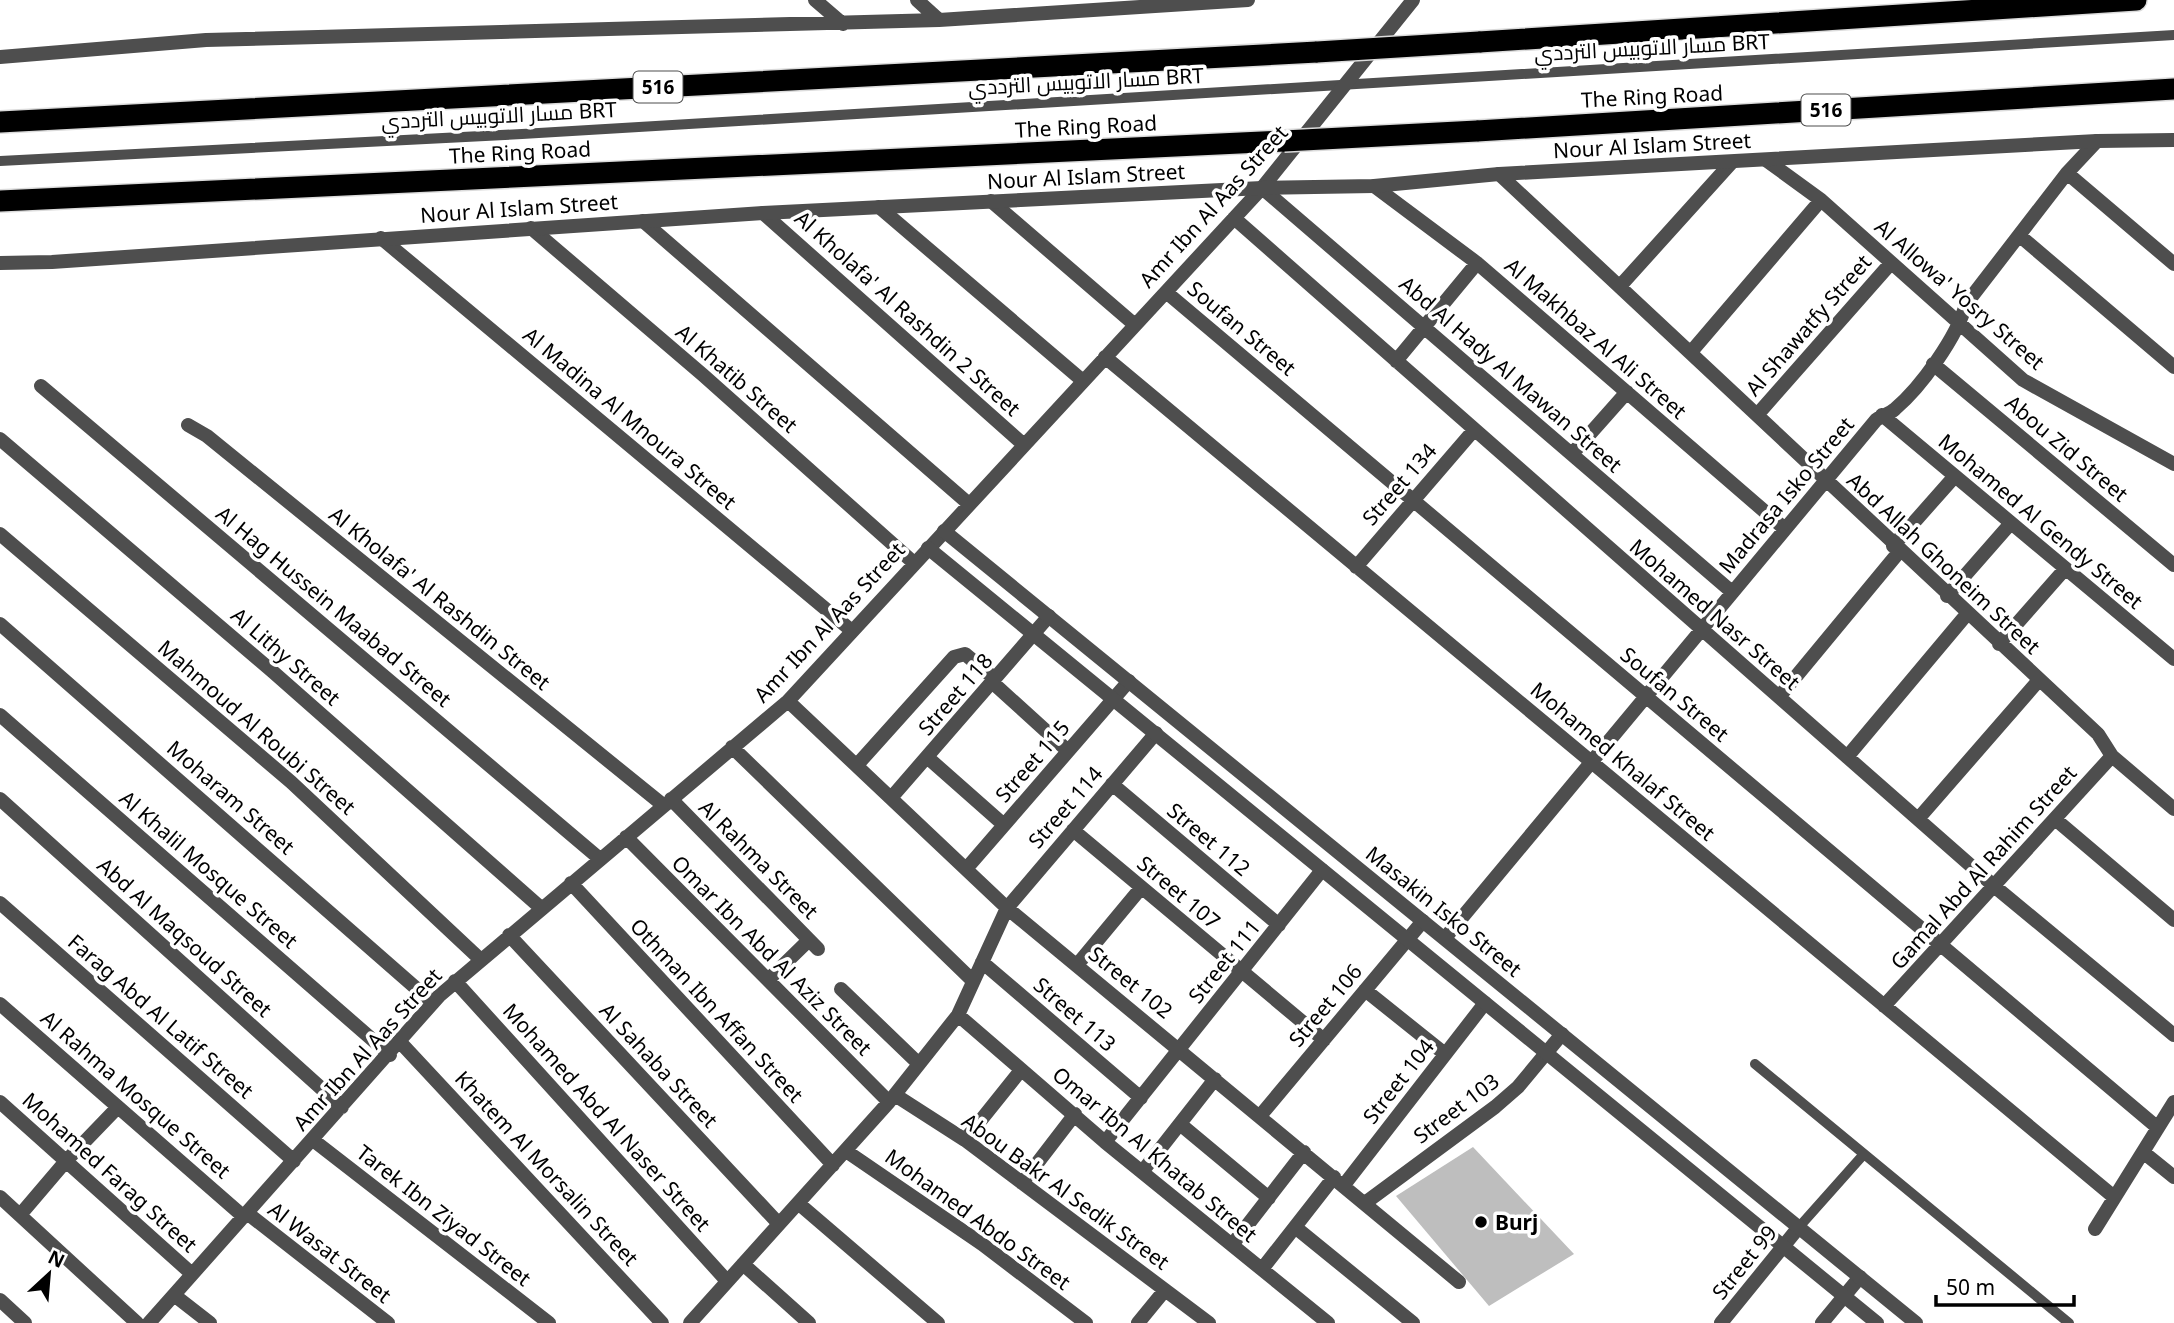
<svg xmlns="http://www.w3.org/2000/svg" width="2174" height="1323" font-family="'Noto Sans',Cairo,sans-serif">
<rect width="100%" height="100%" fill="#fff"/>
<path fill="#bebebe" d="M1473,1147L1574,1254L1489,1306L1396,1196Z"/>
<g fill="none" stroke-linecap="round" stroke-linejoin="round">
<g stroke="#dbdbdb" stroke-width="24">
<path id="motorway" d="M1479,42L2136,0
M0,122L1317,52
M1477,131L2174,89
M0,201L1284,141"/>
</g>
<path stroke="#4e4e4e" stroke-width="10" d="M0,161L522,134L2174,35
M1755,1064L2069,1323
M1799,1227L1864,1154"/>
<path stroke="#4e4e4e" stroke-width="14" d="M815,0L843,24
M917,0L939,20
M0,57L206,40L939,20L1248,0
M1766,160L1821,200L2023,380L2174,464
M2067,173L2174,264
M1499,174L2098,734L2112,756L2174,809
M1374,186L1477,263L1785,529
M1262,188L1732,592
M991,201L1135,325
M879,207L1083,381
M763,213L1024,445
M1234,218L1994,886L2174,1035
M643,221L969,504
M531,228L703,375L914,563
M2020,236L2174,367
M381,238L852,631
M1621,285L1732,162
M1166,292L2158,1128
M1691,352L1821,200
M1105,357L2114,1197
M1396,361L1477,263
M1933,364L2174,565
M41,386L600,859
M1757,415L1891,263
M1882,415L2174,659
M188,425L207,436L663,805
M0,439L272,671L541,908
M1572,454L1627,392
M0,534L291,782L481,960
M1893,546L1955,476
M1356,567L1474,430
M1947,596L2011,523
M0,624L433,1003
M1999,644L2065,569
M992,682L1068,751
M1779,697L1899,552
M788,701L1007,908L1459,1282
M0,715L390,1055
M732,747L973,981
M927,757L1004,825
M1847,757L1967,614
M857,765L954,657L965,654L995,679
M1112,784L1279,925
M891,798L1049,616
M0,799L342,1107
M671,799L818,949
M1918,819L2039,680
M2055,819L2174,920
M1073,830L1324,1040
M626,837L889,1102
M966,869L1129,681
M571,883L833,1165
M0,903L294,1161
M509,935L779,1224
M1445,938L1876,420C1882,415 1889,415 1895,409C1921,387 1957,337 1966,304L2067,173L2097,141
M982,962L1141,1098
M1077,965L1141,888
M768,980L809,940
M455,981L727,1281
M841,989L919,1064
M1365,990L1445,1054
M0,1004L244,1217
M1884,1006L2112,756
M958,1015L1105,1142L1328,1323
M400,1042L662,1323
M895,1095L965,1140L1209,1323
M0,1102L192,1274
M1260,1116L1423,921
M1180,1124L1269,1198
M313,1140L549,1323
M965,1140L1021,1070
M1105,1142L1322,870
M846,1151L982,1244L1086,1323
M2143,1152L2174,1177
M1142,1172L1215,1079
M1022,1183L1075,1114
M1344,1185L1485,1003
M0,1197L137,1323
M798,1203L938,1323
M1365,1203L1495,1107L1518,1087L1562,1034
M247,1213L388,1323
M20,1215L66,1161L118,1107
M1295,1227L1413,1323
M2095,1229L2174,1102
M1232,1245L1304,1152
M743,1264L809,1323
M1262,1269L1334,1177
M174,1295L210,1323
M0,1300L25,1323
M149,1323L439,996L788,701L1262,188L1413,0
M690,1323L889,1102L958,1015L1007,908L1156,733
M1138,1323L1165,1290
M1721,1323L1799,1227
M1822,1323L1860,1277"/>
<path stroke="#4e4e4e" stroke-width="14" d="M0,263L52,262L763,213L1262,188L1374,186L1499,174L2097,141L2174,140
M944,531L1916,1323
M928,548L1877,1323"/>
<use href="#motorway" stroke="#000" stroke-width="21"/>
<g stroke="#dbdbdb" stroke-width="24" stroke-linecap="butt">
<path id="motorway-bridge" d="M1317,52L1479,42
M1284,141L1477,131"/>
</g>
<use href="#motorway-bridge" stroke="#000" stroke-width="21"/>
</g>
<circle fill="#000" stroke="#fff" stroke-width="2.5" cx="1481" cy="1222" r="7"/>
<g text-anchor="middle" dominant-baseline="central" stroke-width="7" stroke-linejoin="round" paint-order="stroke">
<g fill="#fff" stroke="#4c4c4c" stroke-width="2">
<rect x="633.5" y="71.5" width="49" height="31" rx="5"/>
<rect x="1801.5" y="94.5" width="49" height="31" rx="5"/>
</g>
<g font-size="19" font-weight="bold" fill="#000">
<text x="658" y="87">516</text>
<text x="1826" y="110">516</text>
</g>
<g font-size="21" fill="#000" stroke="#fff">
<text transform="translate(1652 47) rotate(-3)">مسار الاتوبيس الترددي BRT</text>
<text transform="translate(1086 81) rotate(-3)">مسار الاتوبيس الترددي BRT</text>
<text transform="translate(1652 96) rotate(-3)">The Ring Road</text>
<text transform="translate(499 115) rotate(-3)">مسار الاتوبيس الترددي BRT</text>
<text transform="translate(1086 126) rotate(-3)">The Ring Road</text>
<text transform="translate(1652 145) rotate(-3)">Nour Al Islam Street</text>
<text transform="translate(520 152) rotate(-3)">The Ring Road</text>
<text transform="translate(1086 176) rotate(-3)">Nour Al Islam Street</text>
<text transform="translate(1213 206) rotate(-48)">Amr Ibn Al Aas Street</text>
<text transform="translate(519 208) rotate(-4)">Nour Al Islam Street</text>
<text transform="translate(1960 294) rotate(41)">Al Allowa' Yosry Street</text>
<text transform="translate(908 313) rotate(42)">Al Kholafa' Al Rashdin 2 Street</text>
<text transform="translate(1808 325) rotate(-49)">Al Shawatfy Street</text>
<text transform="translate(1242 328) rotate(40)">Soufan Street</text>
<text transform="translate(1596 338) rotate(41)">Al Makhbaz Al Ali Street</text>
<text transform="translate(1511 374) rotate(41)">Abd Al Hady Al Mawan Street</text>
<text transform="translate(737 378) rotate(41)">Al Khatib Street</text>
<text transform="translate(630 418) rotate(40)">Al Madina Al Mnoura Street</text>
<text transform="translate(2067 448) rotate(40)">Abou Zid Street</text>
<text transform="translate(1399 484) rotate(-49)">Street 134</text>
<text transform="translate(1786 495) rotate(-50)">Madrasa Isko Street</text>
<text transform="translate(2041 521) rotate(40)">Mohamed Al Gendy Street</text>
<text transform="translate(1944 563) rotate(43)">Abd Allah Ghoneim Street</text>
<text transform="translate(440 598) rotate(39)">Al Kholafa' Al Rashdin Street</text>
<text transform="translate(334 606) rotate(40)">Al Hag Hussein Maabad Street</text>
<text transform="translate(1715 614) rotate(41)">Mohamed Nasr Street</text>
<text transform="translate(829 622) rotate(-47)">Amr Ibn Al Aas Street</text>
<text transform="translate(286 656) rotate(41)">Al Lithy Street</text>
<text transform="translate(955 694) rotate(-49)">Street 118</text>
<text transform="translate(1675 694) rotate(40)">Soufan Street</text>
<text transform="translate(257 727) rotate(41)">Mahmoud Al Roubi Street</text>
<text transform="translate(1032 761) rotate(-49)">Street 115</text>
<text transform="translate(1623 761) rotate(40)">Mohamed Khalaf Street</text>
<text transform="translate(231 797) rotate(41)">Moharam Street</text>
<text transform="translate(1065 807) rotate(-49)">Street 114</text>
<text transform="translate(1209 839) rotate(40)">Street 112</text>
<text transform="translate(759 859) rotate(45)">Al Rahma Street</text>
<text transform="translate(1983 867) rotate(-48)">Gamal Abd Al Rahim Street</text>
<text transform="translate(209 869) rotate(41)">Al Khalil Mosque Street</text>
<text transform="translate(1179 892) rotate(40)">Street 107</text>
<text transform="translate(1444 911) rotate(39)">Masakin Isko Street</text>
<text transform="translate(185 937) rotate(42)">Abd Al Maqsoud Street</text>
<text transform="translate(772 955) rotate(45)">Omar Ibn Abd Al Aziz Street</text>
<text transform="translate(1224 961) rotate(-51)">Street 111</text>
<text transform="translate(1131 982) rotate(39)">Street 102</text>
<text transform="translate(1325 1005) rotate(-50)">Street 106</text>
<text transform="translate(717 1010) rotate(47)">Othman Ibn Affan Street</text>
<text transform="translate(1075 1014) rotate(41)">Street 113</text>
<text transform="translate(161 1016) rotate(41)">Farag Abd Al Latif Street</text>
<text transform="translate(367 1049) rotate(-48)">Amr Ibn Al Aas Street</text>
<text transform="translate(659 1065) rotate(47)">Al Sahaba Street</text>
<text transform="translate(1398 1081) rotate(-52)">Street 104</text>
<text transform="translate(136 1094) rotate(41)">Al Rahma Mosque Street</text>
<text transform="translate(1456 1108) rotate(-37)">Street 103</text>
<text transform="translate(607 1117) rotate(48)">Mohamed Abd Al Naser Street</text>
<text transform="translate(1155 1154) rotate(40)">Omar Ibn Al Khatab Street</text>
<text transform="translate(547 1168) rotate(47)">Khatem Al Morsalin Street</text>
<text transform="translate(110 1172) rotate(42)">Mohamed Farag Street</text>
<text transform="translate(1066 1191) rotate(36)">Abou Bakr Al Sedik Street</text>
<text transform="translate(444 1215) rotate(38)">Tarek Ibn Ziyad Street</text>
<text transform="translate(978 1219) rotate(36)">Mohamed Abdo Street</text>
<text transform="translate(330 1252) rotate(38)">Al Wasat Street</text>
<text transform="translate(1744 1262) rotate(-51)">Street 99</text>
</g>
<g font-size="21" font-weight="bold" fill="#000" stroke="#fff" text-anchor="start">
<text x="1495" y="1222">Burj</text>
</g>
</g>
<g transform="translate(49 1274) rotate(26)" stroke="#ffffff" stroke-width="5" paint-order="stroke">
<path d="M0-5L12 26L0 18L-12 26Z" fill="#000000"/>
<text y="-10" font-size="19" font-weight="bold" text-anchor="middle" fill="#000000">N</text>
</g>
<path d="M1936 1295v10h138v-10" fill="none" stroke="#000000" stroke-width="3.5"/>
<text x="1946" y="1295" font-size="21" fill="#000000" stroke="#ffffff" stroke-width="5" paint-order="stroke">50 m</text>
</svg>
